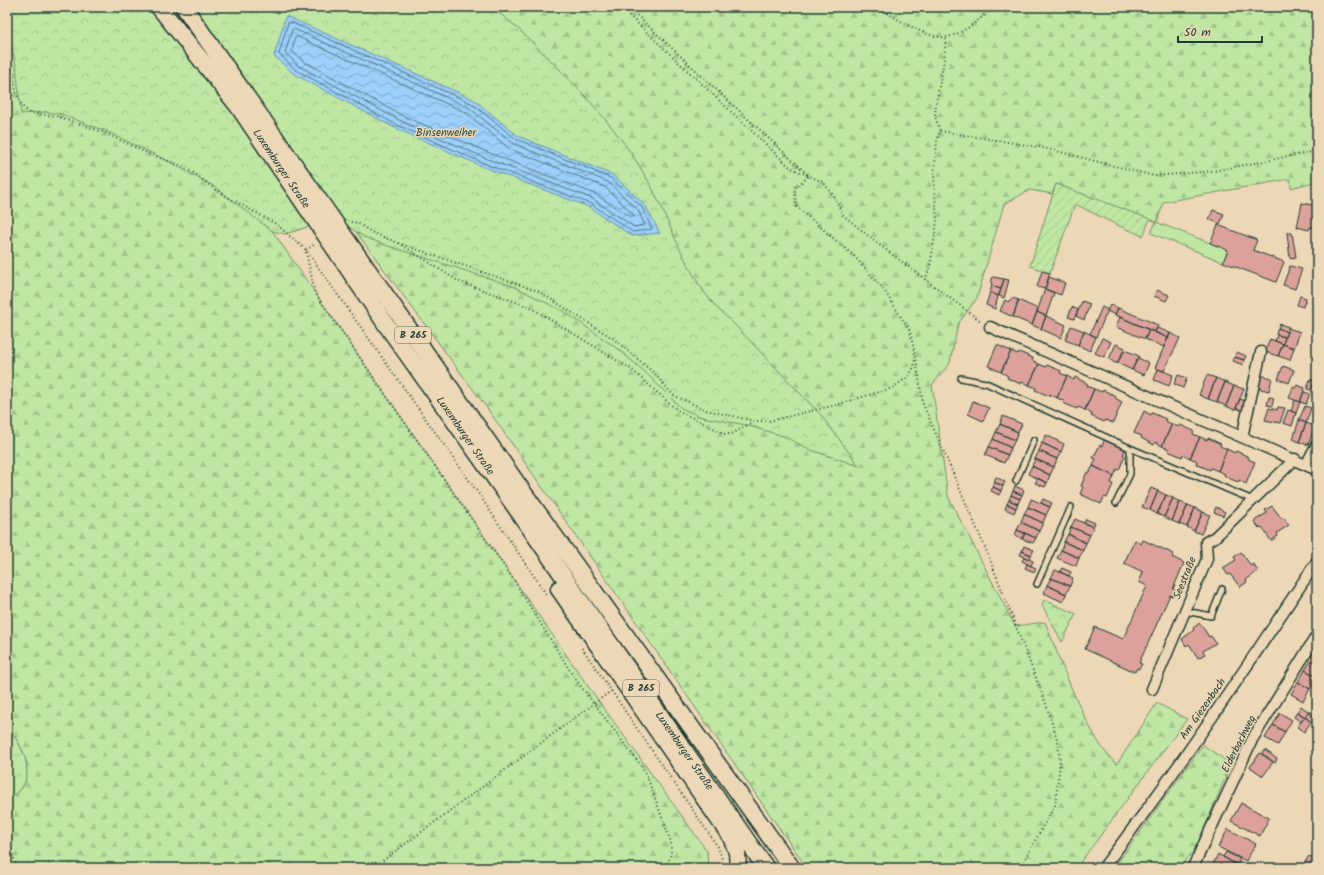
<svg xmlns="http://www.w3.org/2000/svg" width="1324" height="875" font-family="Kalam,sans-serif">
<defs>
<pattern id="grass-tufts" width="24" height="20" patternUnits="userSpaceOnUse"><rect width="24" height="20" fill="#bfe6a2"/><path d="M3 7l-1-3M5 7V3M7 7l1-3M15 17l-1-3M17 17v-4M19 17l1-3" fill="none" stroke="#a4c68c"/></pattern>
<pattern id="forest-firs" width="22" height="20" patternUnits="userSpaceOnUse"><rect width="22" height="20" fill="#bfe6a2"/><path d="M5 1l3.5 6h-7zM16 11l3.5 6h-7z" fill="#a4c68c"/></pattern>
<pattern id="park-crowns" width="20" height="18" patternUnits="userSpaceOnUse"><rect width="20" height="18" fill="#bfe6a2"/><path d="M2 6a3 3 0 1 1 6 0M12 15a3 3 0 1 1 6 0" fill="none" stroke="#a4c68c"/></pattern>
<pattern id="garden-furrows" width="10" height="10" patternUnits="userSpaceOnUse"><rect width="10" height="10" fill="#bfe6a2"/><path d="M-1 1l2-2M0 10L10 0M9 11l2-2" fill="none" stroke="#a4c68c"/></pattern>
<pattern id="water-waves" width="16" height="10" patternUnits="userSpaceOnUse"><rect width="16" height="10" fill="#9ccff9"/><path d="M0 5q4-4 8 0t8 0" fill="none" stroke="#7fa9ca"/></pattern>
</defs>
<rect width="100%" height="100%" fill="#ecd7b6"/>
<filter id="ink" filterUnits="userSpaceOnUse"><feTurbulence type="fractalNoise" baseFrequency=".025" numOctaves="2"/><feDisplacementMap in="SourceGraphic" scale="8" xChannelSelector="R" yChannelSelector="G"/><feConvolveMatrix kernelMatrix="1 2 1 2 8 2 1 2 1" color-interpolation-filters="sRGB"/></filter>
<g filter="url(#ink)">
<path fill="url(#grass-tufts)" stroke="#6f926b" d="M7,724C18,742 32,760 25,782C22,790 15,796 7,799Z"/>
<path fill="url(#forest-firs)" stroke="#6f926b" d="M7,7H117L585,682L707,851L708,868H7V799C15,796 22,790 25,782C32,759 18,742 7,724Z
M200,7H1317V181L1291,188L1290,179L1164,202L1157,222L1056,184L1052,194L1030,190L1004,204L977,298L958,324L950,363L932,385L948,496L1015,626L1045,622C1058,654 1090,745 1117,764L1157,703L1187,719L1076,868H807L487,408L333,201Z
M1203,745L1231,764L1195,850L1179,868H1114Z"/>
<path fill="url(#park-crowns)" stroke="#6f926b" d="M7,7H491C510,20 526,36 543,53C584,93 627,139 653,190C676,235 690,287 730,320L821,415L859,466L811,450L783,436L746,425L702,417L681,408L644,371L618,349L565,312L513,286L388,246L364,237L347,226L314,225L285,234L272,231L215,187L168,161L110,133L61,114L45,112L21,114L16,65L7,26Z
M1044,600L1076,614L1062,642L1042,605Z"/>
<path fill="url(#garden-furrows)" stroke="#6f926b" d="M1056,184L1150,219L1143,236L1115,224L1075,204L1050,273L1030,266Z"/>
<path fill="#bfe6a2" stroke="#6f926b" d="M1156,222L1228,250L1223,262L1151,233Z"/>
<path fill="url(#water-waves)" stroke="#6a95aa" d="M286,16L473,99L518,136L613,175L645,205L660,233L632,236L589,207L486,168L395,128L294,74L274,56Z"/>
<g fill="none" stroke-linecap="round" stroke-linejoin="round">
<path stroke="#517783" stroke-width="1" d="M291,22L471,103L516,139L611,178L642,207L652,229L633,232L591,204L488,165L397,125L296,70L279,54L288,23Z
M294,29L468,107L514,144L608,182L638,210L645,225L634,227L593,199L490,160L399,120L299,66L285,53L292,30Z
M298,37L465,112L510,149L605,187L633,214L634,217H631L595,194L492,154L401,115L303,61L292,51L295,38Z"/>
</g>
<path fill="#dba19a" stroke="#1f3d34" d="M1302,203L1317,206V228L1310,227L1309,230L1297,227Z
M1213,210L1224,214L1220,224L1209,219Z
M1218,225L1257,240L1253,250L1284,262L1276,282L1223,262L1228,250L1210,243Z
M1287,233H1292L1296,257L1290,258Z
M1290,266L1302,269L1295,289L1283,285Z
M1042,271L1050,273L1045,289L1037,287Z
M993,277L1004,279L1001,289L992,286L991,282Z
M1049,277L1065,283L1061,295L1045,289Z
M1004,279L1009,280L1004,298L999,296Z
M992,286L1001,289L998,296L990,292Z
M1045,289L1054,293L1046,316L1037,312Z
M1157,290L1169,295L1166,301L1154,296Z
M990,292L998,296L995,309L986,305Z
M1300,296L1306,298L1303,307L1297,305Z
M1012,298L1019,300L1013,317L1000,311L1005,300L1008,302Z
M1018,300L1038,309L1032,325L1013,317Z
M1082,301L1090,304L1084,320L1076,316Z
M1110,305L1118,308L1115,315L1107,311Z
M1072,307L1078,310L1074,319L1068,317Z
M1102,307L1108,310L1096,337L1090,334Z
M1118,308L1158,325L1155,332L1115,315Z
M1037,312L1046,316L1041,329L1032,325Z
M1046,316L1066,325L1061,338L1041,329Z
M1120,317L1149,330L1145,339L1116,327Z
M1280,324L1289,327L1287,332L1278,328Z
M1071,326L1084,331L1078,345L1065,340Z
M1157,328L1170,333L1168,338L1155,332Z
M1278,328L1287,332L1285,337L1276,334Z
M1288,328L1300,332L1294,348L1283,344Z
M1149,330L1168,338L1164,347L1145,339Z
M1084,331L1096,337L1090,351L1078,345Z
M1170,333L1180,338L1164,371L1155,368Z
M1277,335L1285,337L1283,344L1275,341Z
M1102,338L1111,342L1104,357L1095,353Z
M1270,339L1283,344L1278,356L1265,352Z
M1116,344L1125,348L1117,363H1115L1109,359Z
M1283,344L1294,348L1290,360L1278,356Z
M997,345L1011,351L1001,372L988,366Z
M1125,350L1139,356L1132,370L1117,363Z
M1011,351L1018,354L1019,352L1033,358L1032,360L1039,364L1029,385L1022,382L1021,384L1007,378L1008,376L1001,372Z
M1237,352L1246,356L1244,360L1235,357Z
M1235,357L1244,360L1243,365L1233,361Z
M1138,358L1149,363L1144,375L1132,370Z
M1039,364L1046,367L1047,365L1061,371L1060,373L1067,376L1057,398L1050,394L1049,396L1035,390L1036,388L1029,385Z
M1283,366L1294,370L1289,383L1278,379Z
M1158,369L1173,375L1169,386L1154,380Z
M1178,375L1187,378L1183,388L1174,384Z
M1207,375L1216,378L1208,399L1199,395Z
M1260,375L1272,378L1269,391L1257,388Z
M1067,376L1074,380L1075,377L1088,384L1087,386L1094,389L1085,410L1078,407L1077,409L1063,403L1064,401L1057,398Z
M1216,378L1225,382L1217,402L1208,399Z
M1310,379L1315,381L1311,390L1307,389Z
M1225,382L1234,386L1226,406L1217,402Z
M1297,385L1305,388L1300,402L1289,398L1293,387L1295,388Z
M1234,386L1244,389L1235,410L1226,406Z
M1094,389L1102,392L1103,390L1116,396L1115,398L1122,402L1113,423L1105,420L1104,422L1091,416L1092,414L1085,410Z
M1304,392L1310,394L1306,404L1300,402Z
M1269,397L1274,398L1272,406L1267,405Z
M1240,399L1246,401L1243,411L1236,408Z
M1295,400L1300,402L1296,413L1291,411Z
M973,401L989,408L983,421L968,414Z
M1305,406L1311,408L1306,423L1299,420Z
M1278,407L1285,408L1280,423L1265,420L1269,408L1277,410Z
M1288,410L1296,413L1292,426L1283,423Z
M1144,411L1151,415L1152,413L1166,419L1165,421L1172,424L1162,446L1155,442L1154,445L1141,438L1142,436L1134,433Z
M1003,416L1022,424L1018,432L1000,424Z
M1299,420L1306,423L1299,442L1293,439Z
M1306,423L1315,426L1308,445L1299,442Z
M1000,424L1018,432L1015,440L996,432Z
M1172,424L1179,427L1180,425L1194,431L1193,434L1200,437L1190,458L1183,455L1182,457L1168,451L1169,449L1162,446Z
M996,432L1015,440L1011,448L993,439Z
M1046,435L1064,444L1061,452L1042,443Z
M1200,437L1207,440L1208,438L1221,444L1220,446L1227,449L1218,471L1211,468L1210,470L1196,464L1197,461L1190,458Z
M1105,438L1126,448L1123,455L1125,456L1119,470L1117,469L1114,476L1093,466L1096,459L1093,458L1100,445L1102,446Z
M993,439L1011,448L1008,455L989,447Z
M1042,443L1061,452L1057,459L1039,451Z
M989,447L1008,455L1004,463L985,455Z
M1227,449L1235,453L1236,451L1249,457L1248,459L1255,462L1246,484L1239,480L1238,482L1224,476L1225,474L1218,471Z
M1039,451L1057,459L1054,467L1035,459Z
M1035,459L1054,467L1050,475L1032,466Z
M1032,466L1050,475L1047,483L1028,474Z
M1093,466L1114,476L1111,483L1113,484L1107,498L1104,497L1101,504L1080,494L1083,487L1081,486L1087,472L1089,473Z
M996,477L1005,482L1003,486L994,482Z
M1038,478L1047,483L1045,487L1035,483Z
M994,482L1003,486L1001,491L992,486Z
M1015,486L1024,490L1022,495L1013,491Z
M993,487L1001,491L999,495L991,491Z
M1151,488L1158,491L1150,510L1142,507Z
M1013,491L1022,495L1020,499L1011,495Z
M1158,491L1166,495L1157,514L1150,510Z
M1011,495L1020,499L1018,504L1009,500Z
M1166,495L1173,498L1164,517L1157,514Z
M1173,498L1180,502L1172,521L1164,517Z
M1031,499L1050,507L1046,515L1028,507Z
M1043,499L1052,503L1050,507L1041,503Z
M1009,500L1018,504L1016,508L1007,504Z
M1180,502L1188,505L1179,524L1172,521Z
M1007,504L1016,508L1014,513L1005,509Z
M1188,505L1195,508L1187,527L1179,524Z
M1272,506L1282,519L1284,518L1289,525L1277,533L1278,536L1271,541L1262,527L1259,528L1254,521L1267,513L1265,510Z
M1028,507L1046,515L1043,523L1024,514Z
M1216,507L1225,512L1223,516L1214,512Z
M1195,508L1203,512L1194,531L1187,527Z
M1203,512L1210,515L1201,534L1194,531Z
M1024,514L1043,523L1039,531L1021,522Z
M1075,519L1093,527L1090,535L1071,527Z
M1086,519L1095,523L1093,527L1084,523Z
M1021,522L1039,531L1036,538L1017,530Z
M1071,527L1090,535L1086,543L1068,534Z
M1017,530L1025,533L1022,539L1015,535Z
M1025,533L1036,538L1033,543L1022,539Z
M1068,534L1086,543L1083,550L1064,542Z
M1135,540L1141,544L1143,540L1174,554L1172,557L1184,563L1173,589L1175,591L1173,596L1170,595L1139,663L1142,664L1139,669L1137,668L1135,672L1085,649L1095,627L1123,639L1147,586L1139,582L1143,572L1124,563Z
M1064,542L1083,550L1079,558L1061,550Z
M1024,546L1034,550L1031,555L1022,551Z
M1061,550L1079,558L1076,566L1057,558Z
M1022,551L1031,555L1029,559L1020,555Z
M1241,552L1251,566L1253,564L1258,571L1246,580L1247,582L1240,587L1230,574L1228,575L1223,568L1236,560L1234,557Z
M1024,557L1033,561L1031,566L1022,561Z
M1027,564L1036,568L1034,572L1025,568Z
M1062,568L1071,572L1069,576L1060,572Z
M1055,570L1073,578L1070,586L1051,578Z
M1051,578L1070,586L1066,594L1047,585Z
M1047,585L1066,594L1063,602L1044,593Z
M1200,623L1209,637L1211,636L1216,643L1203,651L1205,654L1198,658L1189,644L1186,646L1182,639L1194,630L1193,628Z
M1311,660L1317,664L1316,676L1305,670Z
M1305,670L1317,677L1310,689L1298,682Z
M1298,682L1310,689L1303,701L1291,694Z
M1301,706L1309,712L1305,717L1297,712Z
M1297,712L1305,717L1301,722L1294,717Z
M1309,712L1317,718V726L1305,717Z
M1280,713L1292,720L1285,732L1273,725Z
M1305,717L1311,722L1304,732L1297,727Z
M1273,725L1285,732L1278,745L1265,738Z
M1265,750L1277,759L1275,763L1262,754Z
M1260,753L1273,762L1263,776L1250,767Z
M1241,803L1269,818L1260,836L1231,821Z
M1228,829L1256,844L1246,861L1218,847Z
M1226,852L1240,859L1237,865L1223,857Z
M1218,854L1234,863L1232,868H1211Z
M1309,856L1317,861V867L1311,863L1309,865L1305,862Z"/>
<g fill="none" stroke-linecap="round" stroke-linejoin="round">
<g stroke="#1f3d34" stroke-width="8">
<path id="lane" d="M961,378L986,383L1130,448L1253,500
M1016,481L1034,440
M1116,503L1130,474V448
M1037,584L1071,507
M1185,611L1211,616L1222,589"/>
</g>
<g stroke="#1f3d34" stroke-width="13">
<path id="street" d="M990,327L1317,470
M1242,437L1261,352
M1306,465L1317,444
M1152,689L1207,559L1206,542L1215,537L1295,459
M1103,868C1179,769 1248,665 1317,561
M1197,868L1194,865L1253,738L1317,635"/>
</g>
<g stroke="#1f3d34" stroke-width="19">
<path id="primary" d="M159,7L238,106L385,323L516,508L766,868
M184,7L521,489L792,868
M559,589L731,837L737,852L738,868"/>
</g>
<path stroke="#1f3d34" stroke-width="2" stroke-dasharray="1 3" stroke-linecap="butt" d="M620,7L791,168L823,182L834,196L843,215L877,243L982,322
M628,7L807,174
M877,7C893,16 928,40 947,37C965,33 980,19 993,7
M7,29L16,93L23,107L30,113L56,116L103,132L149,154L177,164L194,173L217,191L276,224L306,250L476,490L546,594
M940,131L1044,148L1154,176L1213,171L1317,151
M351,222L358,223L371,232L398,243L538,291L614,339L654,373L673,395L706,410L754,421H769L836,405L892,388L908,377L914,367L915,355L910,331L884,290L855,257L796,206L795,188L809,176
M402,245L458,281L530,307L631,369L677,410L725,434H732L754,421
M306,250L315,244
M306,252L315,293L511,576L574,677L645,771L671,842V854L666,868
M925,280L930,267L937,221L934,176L937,141L940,131L935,116L936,103L944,61L946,37
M916,360L923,404L987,552L1046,704L1058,742L1060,764L1055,805L1020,868
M582,648L718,847L722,859L721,868
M7,849L11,852L18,868
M373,868L611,691"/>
<use href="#lane" stroke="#ecd7b6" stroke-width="5"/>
<use href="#street" stroke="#ecd7b6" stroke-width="10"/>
<use href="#primary" stroke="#ecd7b6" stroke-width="16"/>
</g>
</g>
<g text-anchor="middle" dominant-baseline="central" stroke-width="3" stroke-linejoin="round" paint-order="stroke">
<g fill="#ecd7b6" stroke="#5c6b5b" stroke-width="1">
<rect x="395" y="327" width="36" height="16" rx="3"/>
<rect x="623" y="680" width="36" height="16" rx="3"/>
</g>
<g font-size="10" font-weight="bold" fill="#1f3d34">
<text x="413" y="335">B 265</text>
<text x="641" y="688">B 265</text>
</g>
<g font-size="11" fill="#2f4e3f" stroke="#ecd7b6">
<text x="446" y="133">Binsenweiher</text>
</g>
<g font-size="11" fill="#1f3d34" stroke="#ecd7b6">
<text transform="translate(281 169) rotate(56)">Luxemburger Straße</text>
<text transform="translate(465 436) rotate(55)">Luxemburger Straße</text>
<text transform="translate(1185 578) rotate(-68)">Seestraße</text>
<text transform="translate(1203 709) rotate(-55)">Am Giezenbach</text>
<text transform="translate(1239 744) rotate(-63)">Elderbachweg</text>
<text transform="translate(684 751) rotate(55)">Luxemburger Straße</text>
</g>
</g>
<rect width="1324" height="875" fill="none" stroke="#ecd7b6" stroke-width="24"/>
<rect x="12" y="12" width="1300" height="851" fill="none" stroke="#1f3d34" stroke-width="1.5" filter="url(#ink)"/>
<path d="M1178 36v6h84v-6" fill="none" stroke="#1f3d34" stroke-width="2"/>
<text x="1184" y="36" font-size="12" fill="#1f3d34" stroke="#ecd7b6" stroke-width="3" paint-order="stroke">50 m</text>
</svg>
